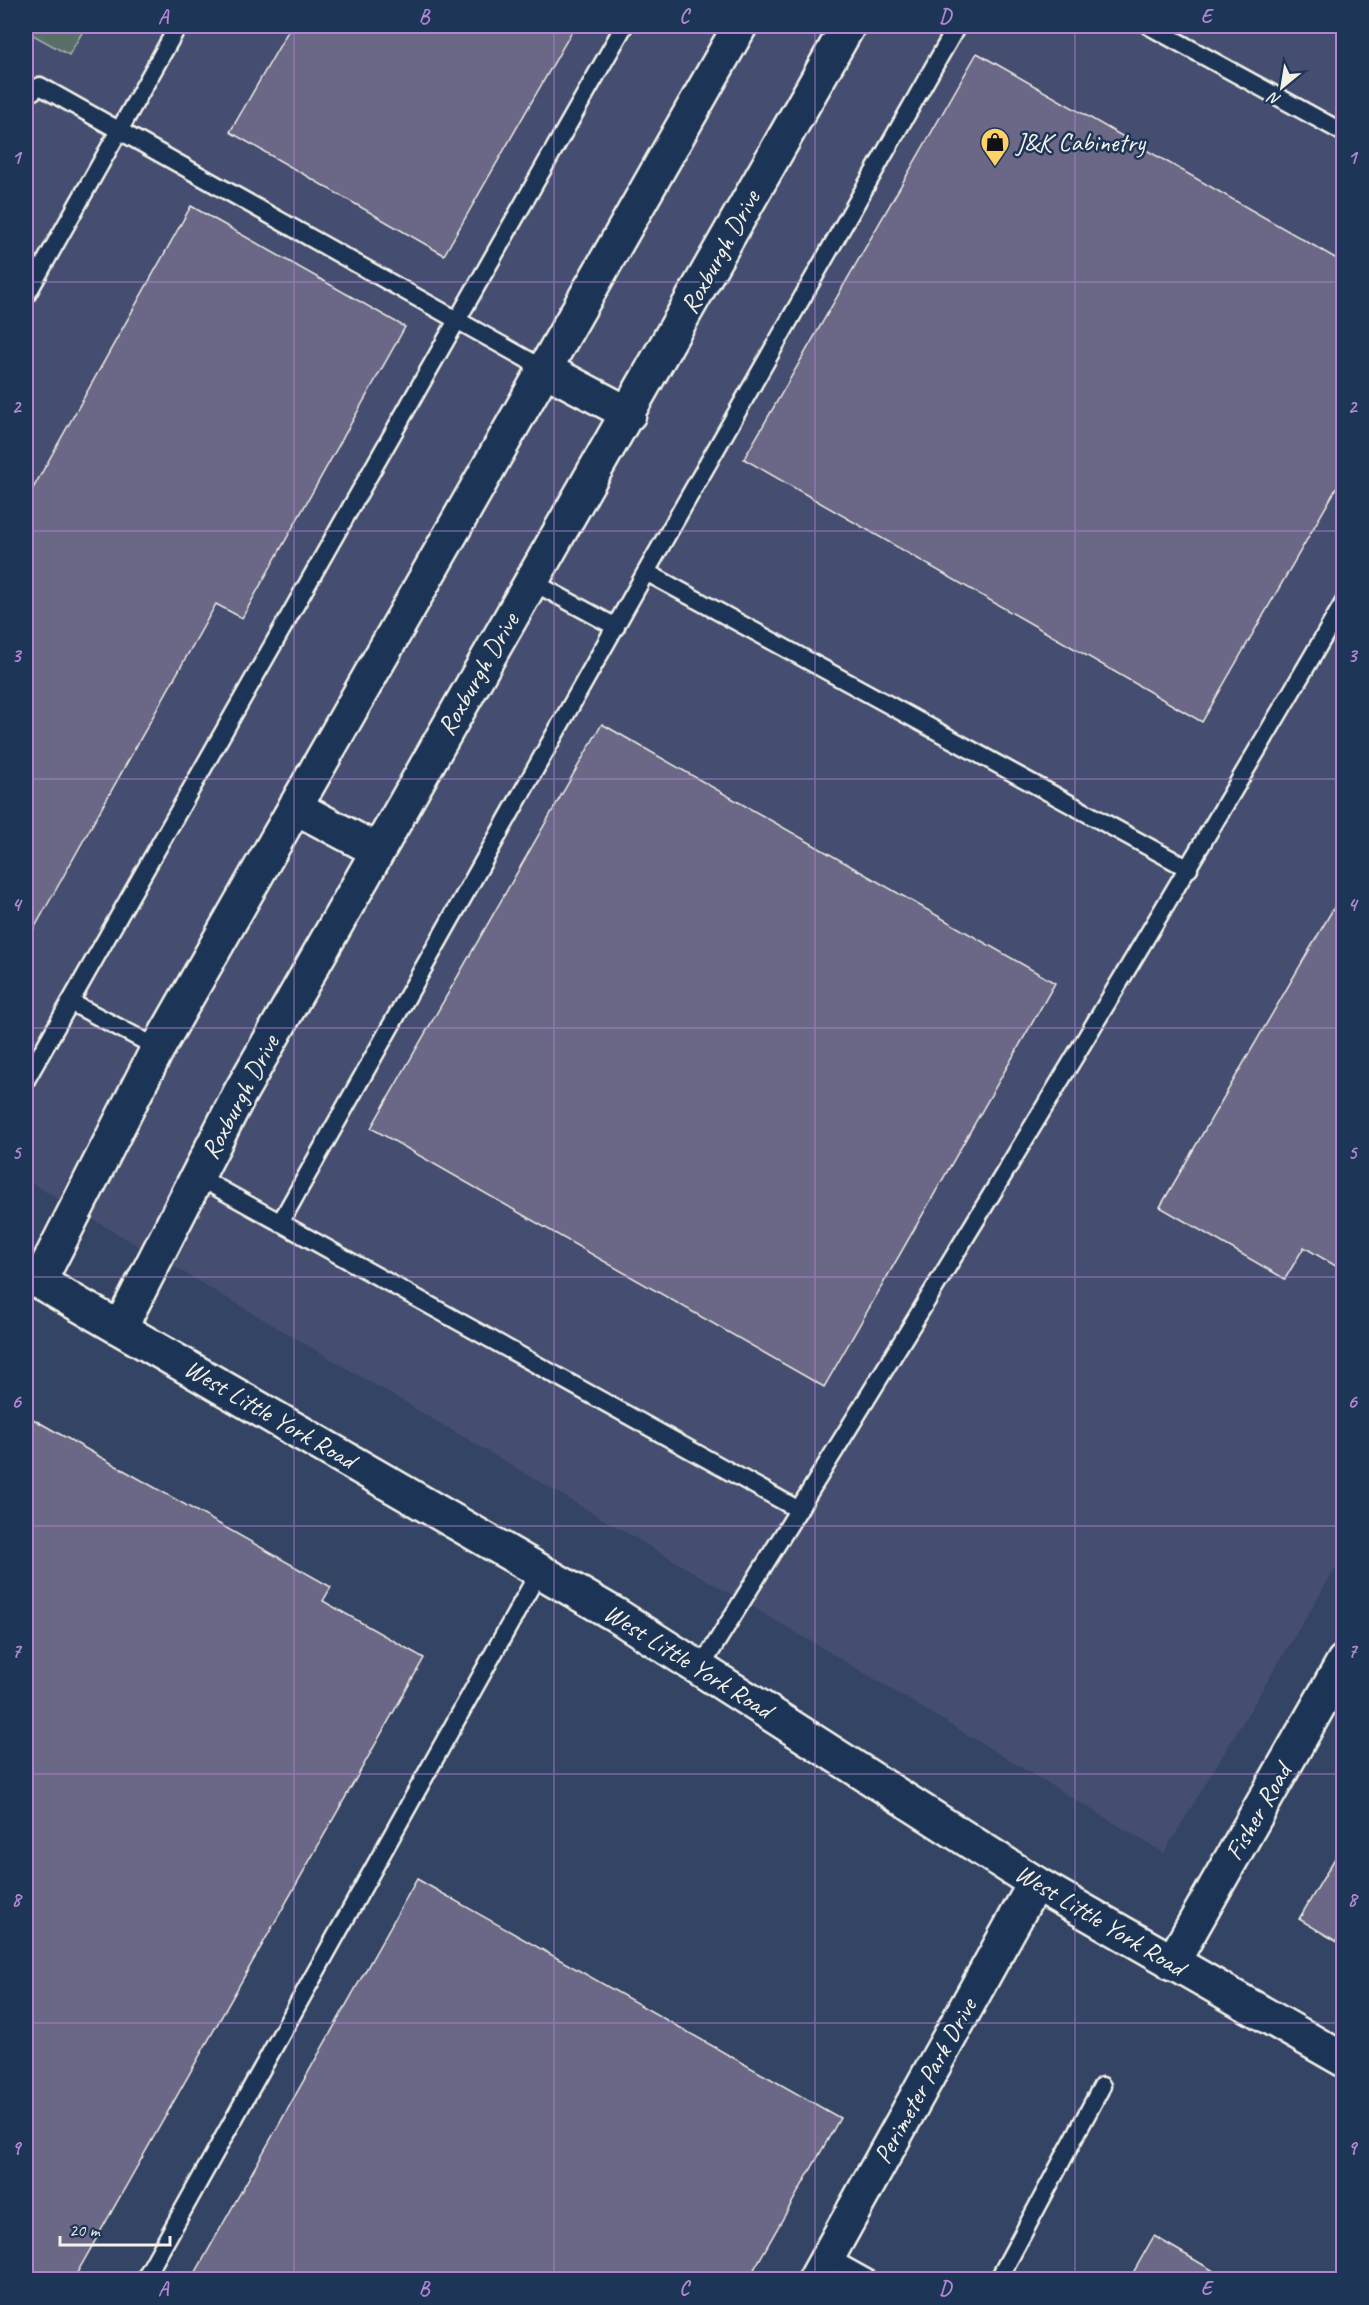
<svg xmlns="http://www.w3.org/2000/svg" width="1369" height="2305" font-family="Caveat,sans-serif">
<rect width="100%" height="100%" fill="#344465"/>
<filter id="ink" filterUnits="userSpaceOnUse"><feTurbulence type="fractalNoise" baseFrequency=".0167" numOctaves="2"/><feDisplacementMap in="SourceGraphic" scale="12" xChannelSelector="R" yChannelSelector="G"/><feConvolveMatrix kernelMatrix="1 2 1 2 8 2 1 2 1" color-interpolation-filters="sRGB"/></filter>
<g filter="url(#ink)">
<path fill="#444e6f" d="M26,26H1343V1556L1164,1853L819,1646L26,1180Z"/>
<path fill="#5a6e69" stroke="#a7b0a8" stroke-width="1.5" d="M26,26H86L69,55L26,31Z"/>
<path fill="#6b6786" stroke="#f4f1e8" stroke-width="1.5" d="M291,26H575L444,255L230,132Z
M977,53L1344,263V475L1202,722L744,459Z
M191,206L405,327L242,618L216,604L26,943V501Z
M602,724L1055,983L824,1387L371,1128Z
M1344,890V1271L1304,1247L1285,1279L1160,1207Z
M26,1415L331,1587L323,1601L424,1658L73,2280H26Z
M1344,1843V1946L1299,1919Z
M417,1879L840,2118L748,2280L192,2279Z
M1154,2236L1229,2280H1129Z"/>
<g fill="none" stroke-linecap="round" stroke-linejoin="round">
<g stroke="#f4f1e8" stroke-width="21">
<path id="lane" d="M1149,26L1344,133
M26,96L40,86L546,370
M26,296L178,26
M646,572L957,26
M531,581L616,627
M70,1002L158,1048
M26,1080L624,26
M198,1177L799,1510
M280,1223L646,572L1189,869
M701,1667C920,1315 1135,961 1344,602
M827,2256L870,2280
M144,2280L540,1570
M998,2280L1102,2086"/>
</g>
<g stroke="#f4f1e8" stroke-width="38">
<path id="street" d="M546,370L629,414
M295,807L378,851
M39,1282L158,1048L740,26
M120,1328L240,1093L848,26
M815,2280L1035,1883"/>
</g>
<g stroke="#f4f1e8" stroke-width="38">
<path id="secondary" d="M26,1274L616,1615L1035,1883L1344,2060
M1172,1963L1344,1661"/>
</g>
<use href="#lane" stroke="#1d3557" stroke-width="16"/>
<use href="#street" stroke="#1d3557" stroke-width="33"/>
<use href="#secondary" stroke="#1d3557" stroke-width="33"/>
</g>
</g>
<path fill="none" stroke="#b185d1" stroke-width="1.5" stroke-opacity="0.55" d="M294,26V2280M554,26V2280M815,26V2280M1075,26V2280M26,282H1344M26,531H1344M26,779H1344M26,1028H1344M26,1277H1344M26,1526H1344M26,1774H1344M26,2023H1344"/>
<defs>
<g id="shop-pin" transform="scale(1.5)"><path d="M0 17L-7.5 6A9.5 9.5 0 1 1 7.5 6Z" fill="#ffd166" stroke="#1d3557"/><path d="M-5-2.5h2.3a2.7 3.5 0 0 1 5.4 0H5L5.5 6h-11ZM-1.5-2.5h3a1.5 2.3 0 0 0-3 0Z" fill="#111"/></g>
</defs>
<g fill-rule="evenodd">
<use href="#shop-pin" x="995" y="142"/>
</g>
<g text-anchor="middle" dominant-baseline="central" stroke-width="5" stroke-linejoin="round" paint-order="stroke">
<g font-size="26" fill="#f4f1e8" stroke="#1d3557" text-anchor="start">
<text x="1016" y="142">J&amp;K Cabinetry</text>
</g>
<g font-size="26" fill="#f4f1e8" stroke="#1d3557">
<text transform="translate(720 252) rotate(-61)">Roxburgh Drive</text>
<text transform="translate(478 674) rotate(-60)">Roxburgh Drive</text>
<text transform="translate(240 1097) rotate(-62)">Roxburgh Drive</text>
<text transform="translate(270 1414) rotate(30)">West Little York Road</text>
<text transform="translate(688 1661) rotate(32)">West Little York Road</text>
<text transform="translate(1258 1812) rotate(-60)">Fisher Road</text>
<text transform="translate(1100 1920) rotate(31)">West Little York Road</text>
<text transform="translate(925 2081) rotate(-61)">Perimeter Park Drive</text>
</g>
</g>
<rect width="1369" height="2305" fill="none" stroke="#1d3557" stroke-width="66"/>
<g transform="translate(1282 87) rotate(210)" stroke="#1d3557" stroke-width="4.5" paint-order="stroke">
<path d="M0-4.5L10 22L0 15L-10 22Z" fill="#f4f1e8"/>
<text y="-9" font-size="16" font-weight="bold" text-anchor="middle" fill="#f4f1e8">N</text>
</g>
<path d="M60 2236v9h110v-9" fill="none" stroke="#f4f1e8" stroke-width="3"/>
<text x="69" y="2236" font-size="18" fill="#f4f1e8" stroke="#1d3557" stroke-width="4.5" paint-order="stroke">20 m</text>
<rect x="33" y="33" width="1303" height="2239" fill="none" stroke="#b185d1" stroke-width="2"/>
<g font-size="20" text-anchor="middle" font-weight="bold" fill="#b185d1">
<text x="163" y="23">A</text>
<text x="424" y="23">B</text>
<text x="684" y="23">C</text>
<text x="945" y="23">D</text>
<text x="1206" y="23">E</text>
<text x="16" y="164">1</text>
<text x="1352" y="164">1</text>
<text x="16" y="413">2</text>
<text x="1352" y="413">2</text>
<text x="16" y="662">3</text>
<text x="1352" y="662">3</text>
<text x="16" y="911">4</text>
<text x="1352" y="911">4</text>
<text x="16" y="1159">5</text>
<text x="1352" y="1159">5</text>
<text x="16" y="1408">6</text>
<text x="1352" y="1408">6</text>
<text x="16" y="1657">7</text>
<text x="1352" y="1657">7</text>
<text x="16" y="1906">8</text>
<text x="1352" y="1906">8</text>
<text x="16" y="2154">9</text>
<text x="1352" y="2154">9</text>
<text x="163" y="2295">A</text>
<text x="424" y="2295">B</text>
<text x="684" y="2295">C</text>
<text x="945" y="2295">D</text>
<text x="1206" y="2295">E</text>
</g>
</svg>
